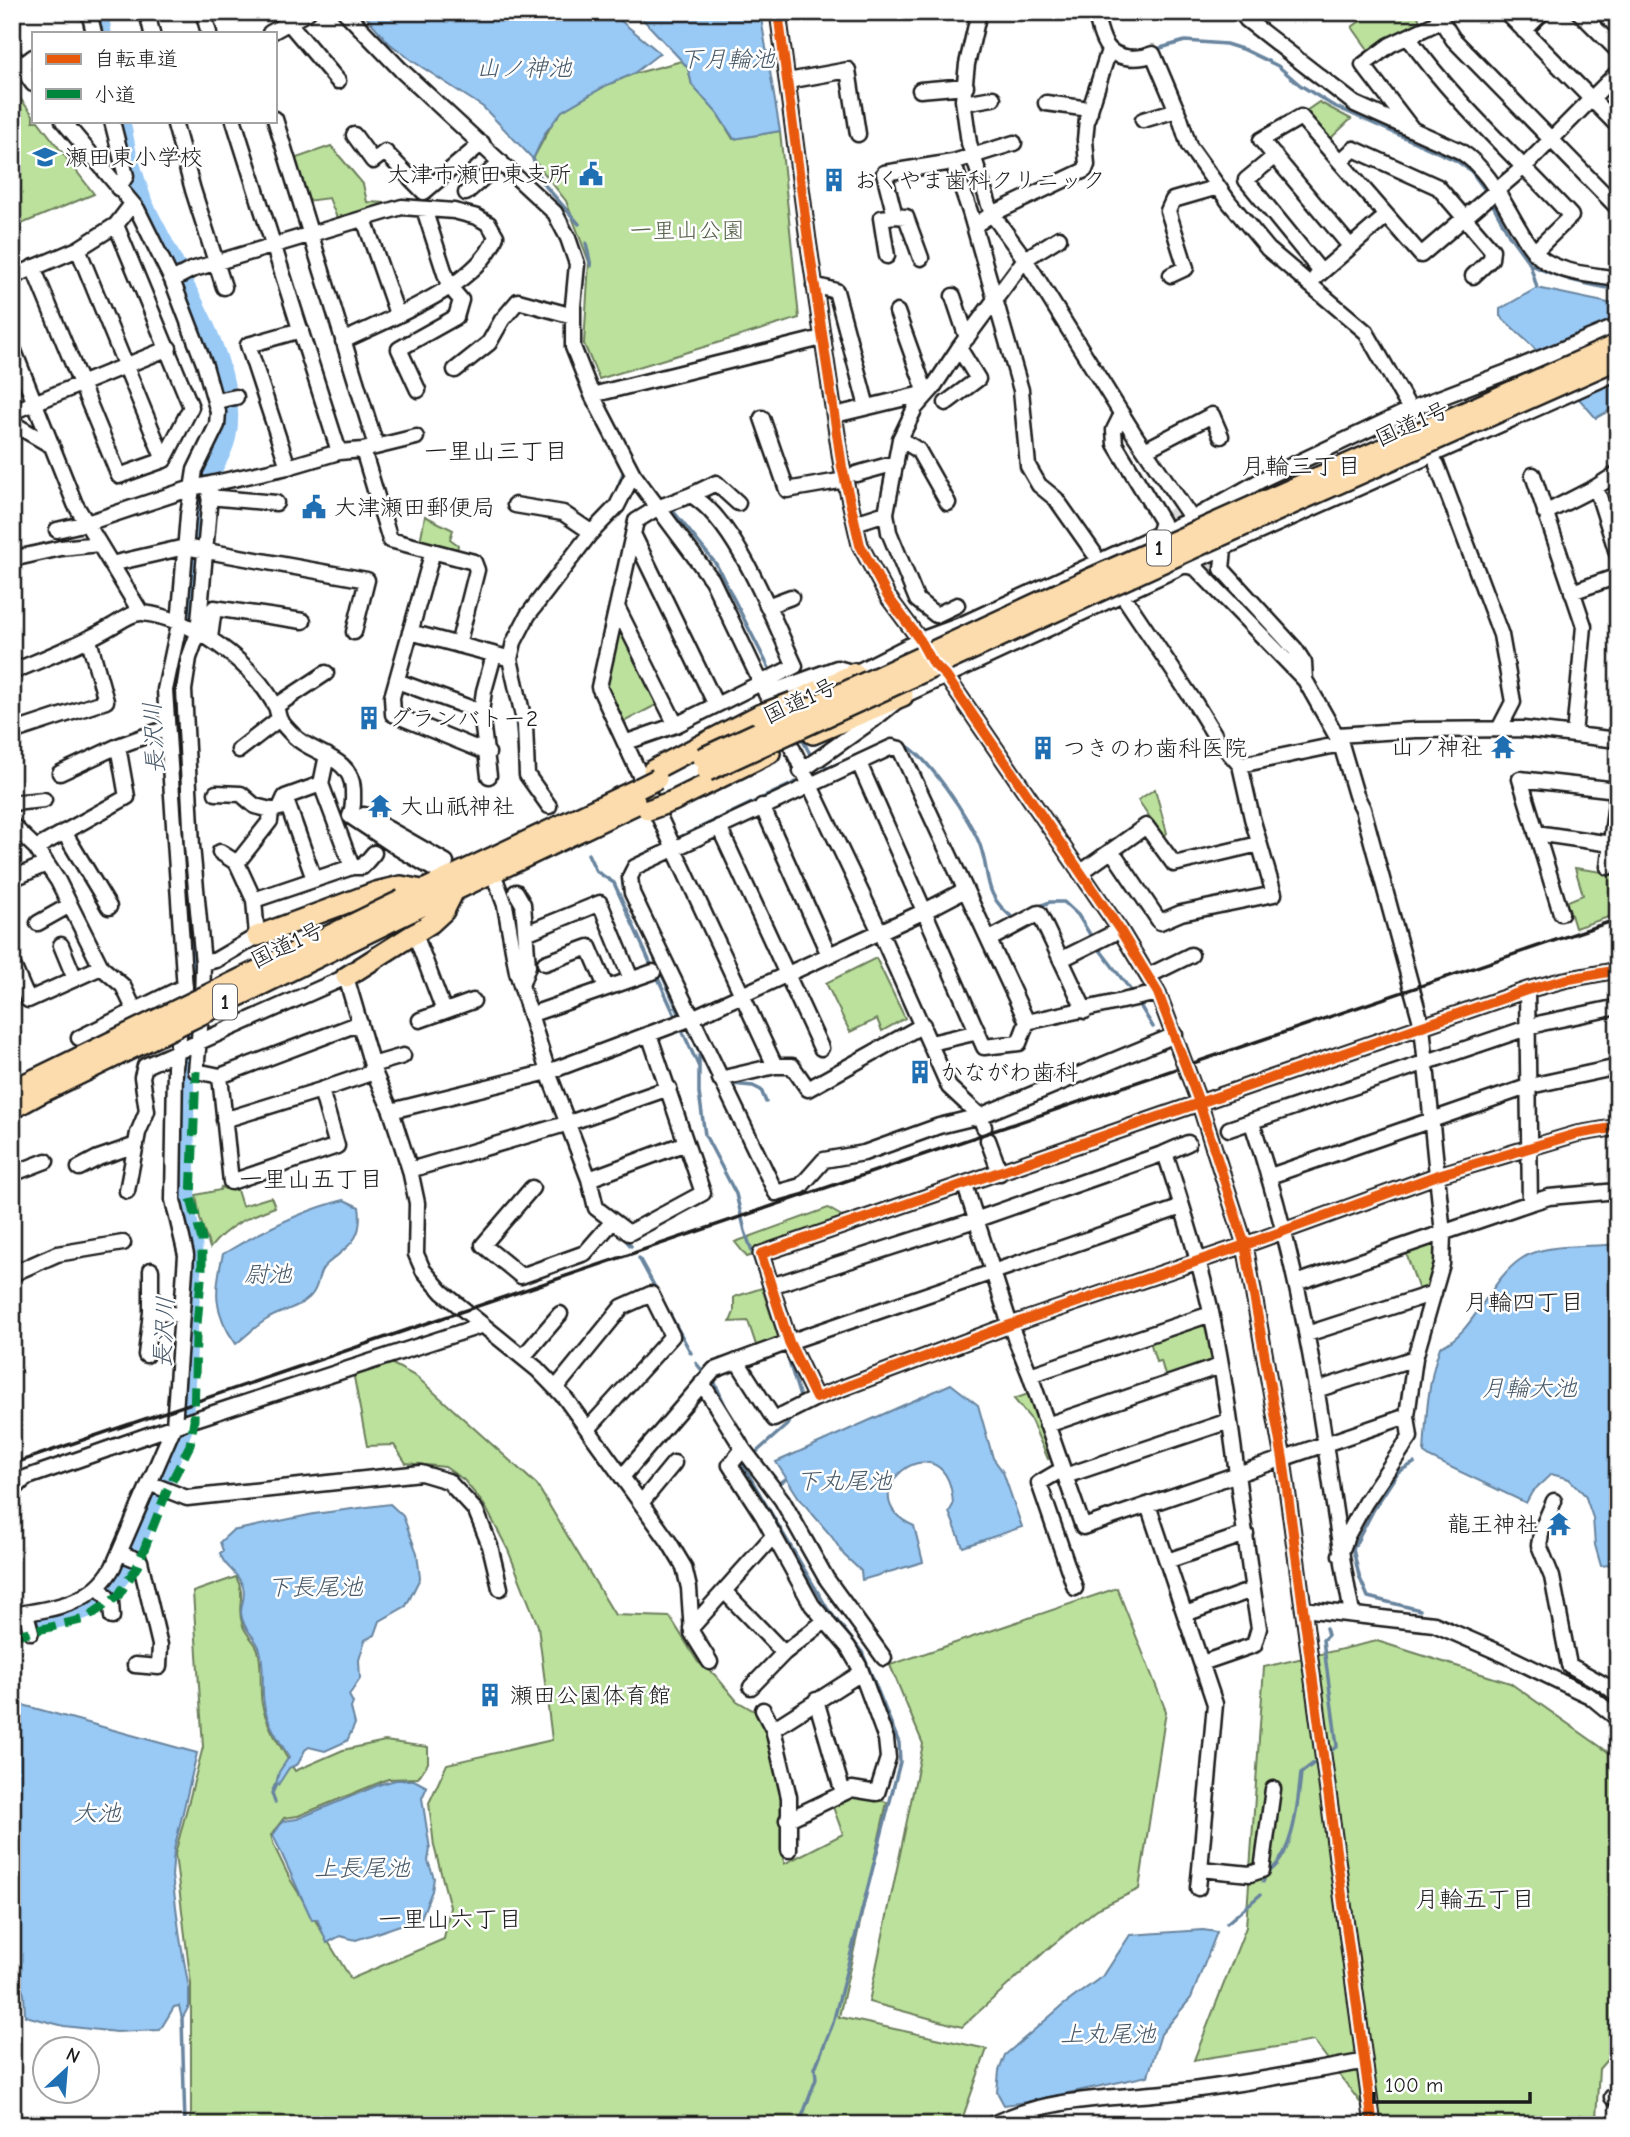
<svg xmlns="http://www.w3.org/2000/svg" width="1630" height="2137" font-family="'Comic Neue','Klee One',sans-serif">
<rect width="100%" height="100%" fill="#fff"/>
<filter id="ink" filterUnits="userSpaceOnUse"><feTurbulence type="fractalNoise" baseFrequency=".0143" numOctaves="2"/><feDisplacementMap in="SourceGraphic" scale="14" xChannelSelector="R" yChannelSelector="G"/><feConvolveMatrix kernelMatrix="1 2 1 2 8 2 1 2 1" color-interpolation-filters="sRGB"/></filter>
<g filter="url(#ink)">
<path fill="#bbe19c" stroke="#6c7e5c" stroke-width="2" d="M1373,12H1417L1421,26L1372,55L1352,27Z
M682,61L688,68L692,85L717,113L733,139L780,131L799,318L599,379L584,344L589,262L566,201L533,159L554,120L562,111L607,85L633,74Z
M12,88L33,115V121H38L94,194L14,227L12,225Z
M1319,102L1351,119L1330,139L1306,111Z
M331,146L363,184L367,202L388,203L337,218L329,198L306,201L288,161Z
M425,516L453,530L450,539L458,545L457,551L420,542Z
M619,618L658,704L618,725L599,687Z
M1155,789L1167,833L1163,836L1138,800Z
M1575,868L1616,874L1615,915L1575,928L1569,908H1564L1563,903L1583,895Z
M876,958L905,1018L882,1031L877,1019L850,1032L826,983Z
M221,1187L225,1189L236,1187L242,1206L271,1197L275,1207C248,1217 228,1225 210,1248L200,1219L196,1195L220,1190Z
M828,1208L852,1222L747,1257L735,1242Z
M1433,1242L1438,1245L1430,1291L1420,1293L1406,1253Z
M762,1288L778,1337L757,1348L748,1321L730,1322L734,1312V1297Z
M1206,1323L1213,1358L1210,1365L1166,1379L1161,1361L1156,1362L1150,1341Z
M385,1360L417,1377L537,1485L615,1615L670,1617L698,1662L715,1675L737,1701L761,1715L769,1733L771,1756L782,1803L784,1864L843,1834L833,1807L857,1796L887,1802L839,2017L987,2049L960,2125H191V1984L175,1854L203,1747L193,1592L236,1577C247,1596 236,1605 242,1623C245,1635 255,1640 258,1650C263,1668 259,1687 262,1704C267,1728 283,1750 295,1771L343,1750L385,1741L428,1747V1763L418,1778L388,1779L298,1816L284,1818L271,1835L274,1846L290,1879L351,1979L444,1939L450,1907L434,1846L429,1803L447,1764L552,1740L538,1626L508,1550L485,1506L464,1480L445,1467L406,1463L394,1445L367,1446L353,1372Z
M1031,1393L1053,1456L1048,1459L1030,1418L1014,1399Z
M1117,1588L1166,1711L1139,1889L1097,1909L1051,1946L962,2027L869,2002L923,1744L890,1665Z
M1377,1641L1510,1683L1618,1759V2047L1599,2069L1596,2119L1574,2125H1377L1314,2041L1194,2060L1246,1927L1264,1667Z"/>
<path fill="#99c9f5" stroke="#67849e" stroke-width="2" d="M362,12H610L660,53L633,74L607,85L562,111L545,133L533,159L483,107L411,60L389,43Z
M636,12H760L780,131L734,139L717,113L692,85L688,68L682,61Z
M1537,288L1618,305V406L1596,418L1532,346L1500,316V309Z
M344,1200L359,1207C364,1240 348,1246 327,1264C317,1272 320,1283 313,1293C303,1308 280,1310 266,1320C256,1326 246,1336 236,1344C213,1312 214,1291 223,1254C261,1231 300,1211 344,1200Z
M1618,1244V1564L1601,1566L1595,1545L1593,1518L1585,1495L1569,1479L1551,1474L1532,1492L1526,1503L1431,1458L1424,1453C1426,1418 1428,1380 1440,1347C1474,1334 1489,1280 1521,1259C1546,1242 1589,1248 1618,1244Z
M951,1384L978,1405L993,1458L1003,1472L1022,1527L963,1547L949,1512L953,1505C949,1413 841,1494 914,1526L923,1562L862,1580L861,1571L844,1555L832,1537L799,1498L776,1462Z
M390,1504L403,1516L409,1532L417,1553L420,1578L406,1606L380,1621L375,1635L365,1640L359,1660L360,1679L349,1695L353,1703L351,1708L355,1724L347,1741L325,1751L309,1747L305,1750L298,1764L289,1768L278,1785L276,1784L279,1772L289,1757C280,1742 266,1721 264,1704C261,1686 265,1669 260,1650C256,1636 243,1631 241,1613C241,1604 246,1596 243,1587C239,1572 223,1567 220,1553L223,1551L220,1542L232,1531L314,1514Z
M12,1702L197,1753L174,1850L172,1876L180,1938L189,1989V2006L182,2019L179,2006L174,2007L160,2030L116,2032L64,2026L25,2016L24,1994L17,1978L12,1977Z
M396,1780H414L427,1787L422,1798L430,1849L428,1861L434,1878L432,1891L421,1918L356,1940L340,1936L327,1943L317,1919L312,1920L273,1835L283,1821L297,1819L381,1784Z
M1203,1930L1217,1932L1191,1998L1161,2034L1148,2076L1026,2102L1004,2105L997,2092L999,2071L1005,2055L1062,2006L1104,1975L1130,1935Z"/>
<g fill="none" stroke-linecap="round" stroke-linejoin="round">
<path stroke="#67849e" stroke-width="3.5" d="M12,43L17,51
M1157,49L1185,41L1226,44L1245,50L1278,66L1300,85L1332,105L1457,161L1471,171L1485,190
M533,159L542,182L579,224
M128,185L138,196
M1493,205L1509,235L1530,264L1537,288
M586,243L591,266
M1530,264C1558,279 1587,284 1618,290
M614,497L623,473
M674,512L716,564L772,674
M515,709L519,750
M800,735L810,754
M900,743C923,748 972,822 980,845C991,876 982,894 1013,918L1027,912
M823,766L828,768L860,754
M678,838L796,782
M588,854L596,871L614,883L653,969
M627,897C611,863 640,856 665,845
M1037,907L1050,902H1064L1078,915L1091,936
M636,916L679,1013
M1100,950L1132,992
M657,976L676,1018
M1141,1007L1153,1027
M681,1028L699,1067
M688,1028L712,1078
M699,1055V1093L705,1135L736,1194L745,1231L767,1297
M731,1084L753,1086L761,1090L766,1102
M622,1236L631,1246
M639,1258L691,1353
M786,1352L801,1400
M696,1363L704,1373
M710,1378L714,1381L729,1414
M753,1455L787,1425L792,1416
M747,1460L742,1464L827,1608L862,1652L899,1743L900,1762L833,2023L815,2068L816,2079L799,2125
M1414,1463L1398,1472L1374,1509L1353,1549L1359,1576L1368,1597L1420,1610
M780,1483L786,1479
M1326,1628L1328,1635L1323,1640L1337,1746L1331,1751
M275,1802L272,1793L276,1784
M1271,1870C1294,1852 1298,1801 1301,1773L1314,1763
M1263,1882L1264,1880
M1227,1923L1260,1895
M182,2019L185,2125"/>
<path stroke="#99c9f5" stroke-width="19" d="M99,12L102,33
M121,121L127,153L143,203L177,269
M185,286C207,326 236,389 227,435C224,452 211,470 204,485
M192,938L175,692L189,635L196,534L202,495
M12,1626L49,1621L71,1615L95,1605L104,1596L120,1577L134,1548L183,1429L193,1247L186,1210L184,1050L194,993V956"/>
<path stroke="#ddd" stroke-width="14" stroke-dasharray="14 7" stroke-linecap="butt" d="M1407,404L1425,440
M1166,512L1211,573"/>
<g stroke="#1c1c1c" stroke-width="19">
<path id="minor" d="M89,12L94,33
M147,12L152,33
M203,12L209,33
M345,12L401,70L555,213L568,238L577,264L573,306V347L592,395L633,474L712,580L880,932L949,1087L980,1116L984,1127
M778,12L808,240L842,467L860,545L888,597L920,640L932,662L946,676L1120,930L1158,993L1199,1102L1245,1245L1283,1459L1373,2125
M979,12L967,64L963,100L969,143L992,214L1025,259L1136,437L1192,519
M1095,12C1098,23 1100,36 1106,45C1115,60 1139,60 1153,54L1180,118L1189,146L1229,202L1268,249L1366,332L1407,404
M1241,12L1247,20L1355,104L1460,151C1490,170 1503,203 1521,232C1527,243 1534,254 1545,261C1566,274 1594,275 1618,279
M1436,12L1453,39L1618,208
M1506,12L1618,126
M1579,12L1618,51
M289,23L338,81
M1524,31L1543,12
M270,33L308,12
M1408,37C1455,103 1516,157 1571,216L1534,252
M12,54L33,84
M20,67L33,57
M788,81L848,70L858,134
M920,90L966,86
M964,103L993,98
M1046,103L1082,108L1090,112
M275,119L376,446
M1143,120L1177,110
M112,121L126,176L118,188
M174,121L193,190L224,287
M234,121L339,452
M1412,129L1363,65L1390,45L1441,21
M354,135L373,161L385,152L424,192L482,143
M1275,156L1246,180L1321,272
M1341,161L1354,149L1438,187L1492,250L1491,259L1473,276
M953,162L1014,143
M466,193L501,162
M895,216L906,217L921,258
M364,219L397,314
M974,226L992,214L1085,170L1087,165L1085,140L1087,119L1109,50
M1350,246L1261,140L1301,117L1421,255L1525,166L1618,72
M78,249L164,460
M887,256L881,218L895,216L884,173L953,162L970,212L1021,390L1028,466L1039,485L1056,499L1094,553
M33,267L119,476L164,460L191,407L116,225
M1171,275L1186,268L1168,211L1173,200L1218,187
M12,277L78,249L116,225L132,204
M1316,277L1386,216
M172,280L191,270L402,207L454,211L477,217L489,224L496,236C481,285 387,319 343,341
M814,285L836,291L867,407
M953,296L967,338
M897,312L926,393
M12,346L75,504L141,613
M455,370L489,343L502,320L518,301L573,316
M418,390L399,349L456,317L461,300L449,286L424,209
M592,395L822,338
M216,401L236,397
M946,403L978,379L959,348
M12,412L169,348
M1122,414L1114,430L1115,444L1162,522L1158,534
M835,415L926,393
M762,418L787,490L845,480
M12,423L52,446
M900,439L918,450L948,503
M363,450L390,540L474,562L477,570L458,645
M1145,450L1212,415L1221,436
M1437,465L1501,635L1513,702L1499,729
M288,467L248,345L301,330
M1618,473L1596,487L1618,556
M856,474L896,463
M1533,475L1584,626L1574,735
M691,495L716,483L738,503
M209,497L276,503
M515,505L563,513L591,532
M1545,513L1596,487
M855,523L886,513
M57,530L87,523L192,488L288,467L339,452L363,450L416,437
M633,534L716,705
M1224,549L1222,569L1295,649L1304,663L1305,680L1341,744L1356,795L1363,809L1422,1026L1443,1234L1442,1264L1415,1358L1407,1416L1410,1437L1365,1503L1347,1536L1340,1555
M433,551L392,697L393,714L488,753
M12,559L61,548L99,544
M111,564L185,547L367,580L354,632
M1185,565L1196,568L1305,680
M1572,592L1618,576
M957,605L936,615L917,600L889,532L886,513L900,439L915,408L932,389L959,348L1025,259L1059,238
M767,606L791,597
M617,607L676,725
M410,632L504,657
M210,638L214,608L303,621
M12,672C47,657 82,644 114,625C122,620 133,612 143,613C193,619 250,661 275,705C278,709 277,715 280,720C283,725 289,731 294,736C313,755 352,756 353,790C353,800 354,807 350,816L398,848L449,878
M397,681L481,712
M766,694L837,668L855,673L920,640L958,626L1192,519L1265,478L1418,406L1507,372L1618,326
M276,706L326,673
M12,732L106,701L89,640
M1337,735L1416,730L1523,729L1618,740
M627,742L676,725L795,666C772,618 737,522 691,495L657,508L636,521L599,687L775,1066L720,1079
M239,750L279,719
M859,763L984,1047L1019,1043L1027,1022L900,749L892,747L635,867L630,877L632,893L776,1193L801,1186L824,1160L864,1153L939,1126L980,1116L1175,1035
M1240,765L1341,744
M801,771L873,720L903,696L1185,565L1618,372
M60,773L118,746
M489,776L481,712L484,691L494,655
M321,784L285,797L280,808L271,810L270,821L237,863L254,900L352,867L321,784L327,755
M216,793L241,794L255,806L271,810
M285,797L314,879
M12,803L44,800
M549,806L527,775L525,725L510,659L514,642L528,615L589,535L617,506L633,474
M762,806L829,955
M364,815L446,862
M12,825L36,848L58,881L101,967L123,986L135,1011
M719,827L821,1048
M64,832L109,907
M1536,833L1611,844
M36,848L127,797L118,746L167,728
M1112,851L1160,922L1181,913L1274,894L1252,818L1240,765L1217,739L1195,703L1126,600
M220,852L237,863
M352,867H362L374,853
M1608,867L1618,786
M493,873L505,905L517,972L548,1072L589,1179L686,1143L649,1034
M1080,873L1146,826L1174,864L1259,844
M12,879L46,864
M516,892L523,904L528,966L522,983
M254,900L257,936L216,960L203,963L202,1006L196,1071L220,1076L231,1182L337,1146L321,1090L374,1072
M1561,913L1520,779L1617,790
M38,923L70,905
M526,933L600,903L631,979
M415,934L444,1011
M990,939L1039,913L1085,1011
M61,945L75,979
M1062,959L1120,930
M12,963L28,1000L101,967
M203,963L192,846L184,690L189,658L198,633L211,484
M545,963L589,947L606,987
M1618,970L1564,980L1527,990L761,1254L789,1342L816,1398L1010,1325L1245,1245L1438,1175L1576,1134L1618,1127
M1148,976L1191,955
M1527,990L1530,1203
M532,1014L653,972
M420,1020L473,1001
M1027,1022L1158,993
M79,1038L185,986
M931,1043L978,1032
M372,1065L403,1056
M775,1066H792L808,1089L923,1025
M220,1076L360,1023
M391,1111L548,1072L692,1018L925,911L965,890
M224,1120L321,1090
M1252,1123C1281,1210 1301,1297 1316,1387C1329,1462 1337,1538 1352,1613
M1229,1129L1542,1023L1618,1007
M988,1140L1000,1173
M1165,1153L1188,1143
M79,1168L98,1158L136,1145
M410,1170L417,1203L416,1254L423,1270L442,1292L537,1369L565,1398L669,1542L684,1567L689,1588L692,1633L710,1662
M12,1174L46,1161
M1270,1176L1530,1086L1618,1067
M589,1179L596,1208L629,1233L703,1193L686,1143
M965,1185L1010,1325L1030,1375L1083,1527L1407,1416
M532,1188L483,1245L521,1276L585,1253L613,1221
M127,1191L138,1133L147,1111L142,1077L145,1066L346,977L374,1072L391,1111L410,1170L569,1123L669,1088
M151,1270V1312L181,1315
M12,1274L57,1254L123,1243
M1296,1283L1530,1203L1549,1197L1618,1191
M771,1286L975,1220L1165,1153C1182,1205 1199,1258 1211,1312C1233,1416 1241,1523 1259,1628L1254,1645L1202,1663
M1307,1334L1434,1293
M146,1355L151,1312
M523,1357L560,1314
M737,1361L774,1419L816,1398
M1030,1375L1211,1314
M702,1383L743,1449L730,1465L763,1516L812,1605L848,1647L859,1666L886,1739L888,1758L877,1793L852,1789L787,1820
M556,1388L622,1307L651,1294L672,1336L588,1429
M1316,1390L1415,1358
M1047,1425L1220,1366
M743,1449L782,1500L826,1578L884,1658
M1056,1473L1039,1483L1075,1588
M1065,1476L1229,1421
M622,1477L714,1370L789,1342L1182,1207
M151,1484L187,1498L421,1473L448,1481L476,1511L490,1546L500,1588
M12,1492L25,1478L174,1426L483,1325
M1554,1501L1542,1529L1539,1545L1552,1577L1569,1665L1605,1685L1618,1695
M641,1503L674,1463
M1148,1505L1215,1704L1200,1869L1250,1874L1262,1870L1273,1789
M120,1553L140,1561L160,1645L159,1667L135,1665
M1167,1561L1246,1534
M98,1586L111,1602L112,1617
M725,1592L784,1653L826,1620
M1303,1609L1434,1624L1503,1654L1577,1690L1590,1696L1618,1719
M26,1613L31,1632
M1185,1614L1252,1590
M12,1615C51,1609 92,1605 113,1567L174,1426L186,1255L173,1200L175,1067L185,990L165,690L179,624L188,515L195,470L217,425L218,412L205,366L172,280L137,209L63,121
M691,1628L774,1535
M751,1687L784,1653
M816,1700L843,1793
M763,1710L773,1729L789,1797V1850
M773,1729L861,1673
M1198,1888L1200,1869
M1612,2097L1618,2095
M991,2125C1051,2095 1119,2099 1184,2091C1244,2084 1303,2072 1362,2062"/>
</g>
<g stroke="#1c1c1c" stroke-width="24">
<path id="highway" d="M793,702L855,673
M813,734L903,696
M653,770L759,715
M673,801L770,753
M402,900L639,788
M410,912L645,800
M257,936L376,892L401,886L422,890
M346,977L431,923L444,911L454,891
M12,1090L35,1079
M12,1109L41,1093"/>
</g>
<use href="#minor" stroke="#fff" stroke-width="14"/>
<use href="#highway" stroke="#fcdcac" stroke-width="19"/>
<path stroke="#1c1c1c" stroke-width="3.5" d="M12,1464L1618,919"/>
<g stroke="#1c1c1c" stroke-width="24" stroke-linecap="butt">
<path id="highway-bridge" d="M759,715L793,702
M702,758L1089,579L1618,344
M707,771L1198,546L1618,359
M639,788L657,779
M648,810L673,801
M35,1079L402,900
M41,1093L410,912"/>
</g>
<use href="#highway-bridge" stroke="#fcdcac" stroke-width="19"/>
<path stroke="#00873e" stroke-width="9" stroke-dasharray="18 9" stroke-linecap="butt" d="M12,1636L85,1619L118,1596L138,1565L167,1491L190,1445L194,1420L196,1336L202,1268V1240L191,1199L196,1071"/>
<g stroke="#fff" stroke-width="15">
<path id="cycleway" d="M778,12L808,240L842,467L860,545L888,597L920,640L932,662L946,676L1120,930L1158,993L1199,1102L1245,1245L1283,1459L1373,2125
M1618,970L1564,980L1527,990L761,1254L789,1342L816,1398L1010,1325L1245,1245L1438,1175L1576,1134L1618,1127"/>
</g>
<use href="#cycleway" stroke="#e8590c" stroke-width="10"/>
</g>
</g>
<defs>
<g id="school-bare" transform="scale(1.89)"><path d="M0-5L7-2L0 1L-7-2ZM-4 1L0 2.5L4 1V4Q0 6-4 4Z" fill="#1f6fb2" stroke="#fff" stroke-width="2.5" paint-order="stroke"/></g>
<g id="civic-bare" transform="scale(1.89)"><path d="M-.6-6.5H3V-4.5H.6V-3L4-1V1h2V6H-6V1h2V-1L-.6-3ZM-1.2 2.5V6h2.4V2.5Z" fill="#1f6fb2" stroke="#fff" stroke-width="2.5" paint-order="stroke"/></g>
<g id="building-bare" transform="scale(1.89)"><path d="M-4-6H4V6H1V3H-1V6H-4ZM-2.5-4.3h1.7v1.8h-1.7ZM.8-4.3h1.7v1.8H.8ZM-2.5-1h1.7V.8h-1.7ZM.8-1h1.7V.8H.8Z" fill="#1f6fb2" stroke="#fff" stroke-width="2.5" paint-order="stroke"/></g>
<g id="temple-bare" transform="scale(1.89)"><path d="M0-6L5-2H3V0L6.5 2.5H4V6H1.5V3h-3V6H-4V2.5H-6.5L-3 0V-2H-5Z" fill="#1f6fb2" stroke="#fff" stroke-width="2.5" paint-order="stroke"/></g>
</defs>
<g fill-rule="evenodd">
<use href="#school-bare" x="45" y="157"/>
<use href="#civic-bare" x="591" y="174"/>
<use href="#building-bare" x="834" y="180"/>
<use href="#civic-bare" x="314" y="507"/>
<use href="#building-bare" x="369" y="718"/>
<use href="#temple-bare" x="1503" y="747"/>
<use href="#building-bare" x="1043" y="748"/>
<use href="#temple-bare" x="380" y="806"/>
<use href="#building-bare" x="920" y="1072"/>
<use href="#temple-bare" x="1559" y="1524"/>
<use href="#building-bare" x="490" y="1695"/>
</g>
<g text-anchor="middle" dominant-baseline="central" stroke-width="5" stroke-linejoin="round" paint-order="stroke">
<g fill="#fff" stroke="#606060" stroke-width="2">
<rect x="1147" y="530.5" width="24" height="35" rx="5"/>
<rect x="213" y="984.5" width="24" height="35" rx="5"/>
</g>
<g font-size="21" font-weight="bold" fill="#1c1c1c">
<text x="1159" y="548">1</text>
<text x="225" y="1002">1</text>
</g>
<g font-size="23" fill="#1c1c1c" stroke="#fff" text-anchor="start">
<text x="65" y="157">瀬田東小学校</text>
<text x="571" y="174" text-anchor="end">大津市瀬田東支所</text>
<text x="854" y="180">おくやま歯科クリニック</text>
<text x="334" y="507">大津瀬田郵便局</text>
<text x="389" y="718">グランバトー2</text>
<text x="1483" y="747" text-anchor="end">山ノ神社</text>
<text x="1063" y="748">つきのわ歯科医院</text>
<text x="400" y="806">大山祇神社</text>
<text x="940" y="1072">かながわ歯科</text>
<text x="1539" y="1524" text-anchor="end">龍王神社</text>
<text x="510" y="1695">瀬田公園体育館</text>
</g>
<g font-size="23" fill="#546149" stroke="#fff">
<text x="687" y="230">一里山公園</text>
</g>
<g font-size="23" fill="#1c1c1c" stroke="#fff">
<text transform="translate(1412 424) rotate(-24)">国道1号</text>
<text transform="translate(800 701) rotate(-25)">国道1号</text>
<text transform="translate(287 945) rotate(-26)">国道1号</text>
</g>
<g font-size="24" font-style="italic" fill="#485968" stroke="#fff">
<text x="727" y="59">下月輪池</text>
<text x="524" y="68">山ノ神池</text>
<text transform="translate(154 738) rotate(-93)">長沢川</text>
<text x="268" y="1274">尉池</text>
<text transform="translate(164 1332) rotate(-87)">長沢川</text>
<text x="1529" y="1388">月輪大池</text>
<text x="844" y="1481">下丸尾池</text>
<text x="315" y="1587">下長尾池</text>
<text x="97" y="1813">大池</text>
<text x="362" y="1868">上長尾池</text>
<text x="1108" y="2034">上丸尾池</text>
</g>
<g font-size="24" fill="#1c1c1c" stroke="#fff">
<text x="496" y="451">一里山三丁目</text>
<text x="1301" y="466">月輪三丁目</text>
<text x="311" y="1179">一里山五丁目</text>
<text x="1524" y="1302">月輪四丁目</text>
<text x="1475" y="1899">月輪五丁目</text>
<text x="450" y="1919">一里山六丁目</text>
</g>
</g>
<rect width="1630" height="2137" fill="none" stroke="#fff" stroke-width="42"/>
<rect x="21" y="21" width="1588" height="2095" fill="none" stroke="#1c1c1c" stroke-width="2.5" filter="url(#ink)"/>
<rect x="32" y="32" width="245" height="91" fill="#ffffff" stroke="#a4a4a4" stroke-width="2"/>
<rect x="46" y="54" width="35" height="10" fill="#e8590c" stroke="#a4a4a4" stroke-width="2"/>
<text x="94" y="66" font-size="21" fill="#1c1c1c">自転車道</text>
<rect x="46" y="89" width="35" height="10" fill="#00873e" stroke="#a4a4a4" stroke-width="2"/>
<text x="94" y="102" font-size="21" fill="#1c1c1c">小道</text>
<g transform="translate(66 2070) rotate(26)"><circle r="33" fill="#ffffff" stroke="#a4a4a4" stroke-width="2"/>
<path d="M0-5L12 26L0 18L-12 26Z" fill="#1f6fb2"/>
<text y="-10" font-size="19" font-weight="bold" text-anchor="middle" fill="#1c1c1c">N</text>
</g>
<path d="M1374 2092v10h156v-10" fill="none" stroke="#1c1c1c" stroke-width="3.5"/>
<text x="1385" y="2092" font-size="21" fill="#1c1c1c" stroke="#ffffff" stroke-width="5" paint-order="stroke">100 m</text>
</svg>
